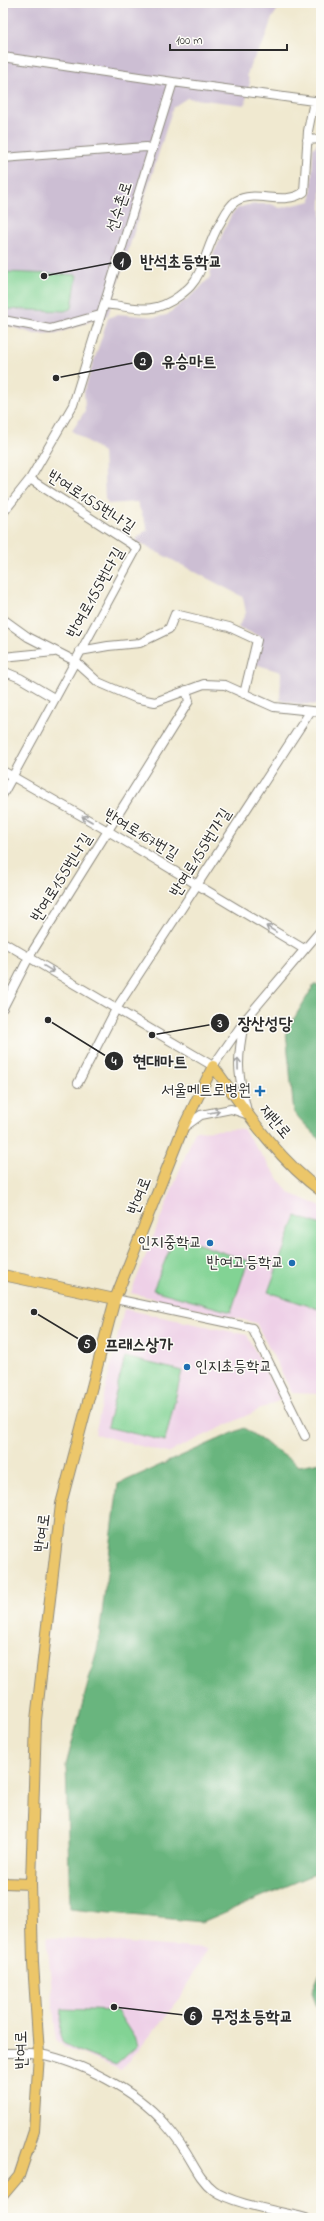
<svg xmlns="http://www.w3.org/2000/svg" width="324" height="2221" font-family="'Indie Flower','Poor Story',sans-serif">
<rect width="100%" height="100%" fill="#fdfcf7"/>
<filter id="ink" filterUnits="userSpaceOnUse"><feTurbulence type="fractalNoise" baseFrequency=".025" numOctaves="2"/><feDisplacementMap in="SourceGraphic" scale="8" xChannelSelector="R" yChannelSelector="G"/><feConvolveMatrix kernelMatrix="1 2 1 2 8 2 1 2 1" color-interpolation-filters="sRGB"/></filter>
<filter id="wash" filterUnits="userSpaceOnUse"><feTurbulence type="fractalNoise" baseFrequency=".012" numOctaves="4" result="noise"/><feDisplacementMap in="SourceGraphic" scale="16" xChannelSelector="R" yChannelSelector="G"/><feGaussianBlur stdDeviation="0.9" result="paint"/><feColorMatrix in="noise" values="0 0 0 0 0 0 0 0 0 0 0 0 0 0 0 0 0 1.4 0 .05"/><feComposite in="paint" operator="in"/></filter>
<g filter="url(#wash)">
<rect width="100%" height="100%" fill="#f0e9d0"/>
<path fill="#eed0e7" d="M243,1129L289,1193L321,1206V1394L292,1393L256,1323L131,1293L195,1131Z
M124,1309L247,1335L280,1400L167,1453L95,1434Z
M47,1937L207,1949L181,1996L166,2017L121,2070L64,2047L56,2039Z"/>
<path fill="#ccbed3" d="M3,3H282L272,18L263,44L250,65L247,75L250,82L245,105L187,98L173,107L108,315L58,333L35,334L3,324Z
M317,144H321V705L297,704L280,700L281,672L255,664L261,637L238,627L246,613L243,597L134,540L147,530V527L137,502L108,504L105,499L103,452L72,431L85,411L84,391L108,318L118,314L156,317L167,315L198,290L210,277L213,255L231,215L238,208L247,205L259,204H271L280,208L311,201L313,148Z"/>
<path fill="#82d394" stroke="#567f60" d="M3,272L77,275L72,308L65,311L3,309Z
M296,1216L321,1225V1310L268,1292Z
M175,1236L248,1261L231,1312L153,1290Z
M125,1357L182,1371L165,1441L107,1427Z
M62,2009L117,2011L135,2039L137,2046L116,2065L80,2052L63,2043L60,2035Z"/>
<path fill="#69b57e" stroke="#4a7054" d="M314,985H321V1141L294,1113L286,1032Z
M244,1428L299,1466L321,1462V1896L315,1874L202,1922L70,1909L66,1765L98,1646L118,1484Z
M321,1970V2017L312,1992Z"/>
</g>
<g filter="url(#ink)">
<g fill="none" stroke-linecap="round" stroke-linejoin="round">
<g stroke="#8e8a7e" stroke-width="10">
<path id="minor" d="M3,57L173,82L73,405L30,479L3,513
M173,82L321,102
M307,140L321,139
M3,158L146,147L153,149
M104,304C136,307 152,316 179,296C188,289 194,284 199,273C206,258 210,240 219,225C224,217 228,206 236,201C256,189 283,207 304,192L308,131L314,101
M3,320L50,329L100,315
M3,619L28,637L75,661L98,682L135,698L155,702L204,684L225,685L274,707L321,712
M80,651L108,646L140,643L169,629L175,614L229,627L257,640L244,694
M3,657L54,652
M3,671L20,678L54,698
M3,771L108,831L304,949
M3,794L137,548L30,479
M3,942L213,1066L245,1020L321,930
M3,1008L29,957L189,701L186,690
M244,1024C236,1062 238,1074 247,1111
M78,1083L116,1009L310,712
M183,1128L201,1115L231,1109L249,1115
M115,1299L252,1328L305,1436
M3,2053C15,2053 28,2052 39,2054C79,2061 137,2091 163,2122C171,2131 179,2141 185,2151C194,2165 200,2180 213,2190C231,2204 283,2212 306,2218"/>
</g>
<g stroke="#8e8a7e" stroke-width="12">
<path id="major" d="M3,1275L115,1299
M3,1883L31,1884
M3,2195L19,2176L34,2131L39,2054L33,1963L31,1884L36,1720L61,1504L115,1299L183,1128L213,1066C245,1110 277,1159 321,1191"/>
</g>
<use href="#minor" stroke="#fff" stroke-width="8"/>
<use href="#major" stroke="#ecc669" stroke-width="10"/>
</g>
<defs><path id="oneway-shaft" d="M-6 0H5M1.5-3L5.5 0L1.5 3" fill="none" stroke-width="1.6" stroke-linecap="round" stroke-linejoin="round"/></defs>
<g stroke="#a0a0a0">
<use href="#oneway-shaft" transform="translate(87 819) rotate(-150)"/>
<use href="#oneway-shaft" transform="translate(271 929) rotate(-149)"/>
<use href="#oneway-shaft" transform="translate(49 969) rotate(31)"/>
<use href="#oneway-shaft" transform="translate(238 1064) rotate(-91)"/>
<use href="#oneway-shaft" transform="translate(214 1112) rotate(-12)"/>
</g>
</g>
<g fill="#1f6fb2" stroke="#fdfcf7" stroke-width="1.5">
<path d="M258 1085h4v4h4v4h-4v4h-4v-4h-4v-4h4z"/>
<circle cx="210" cy="1243" r="4"/>
<circle cx="292" cy="1263" r="4"/>
<circle cx="187" cy="1367" r="4"/>
</g>
<g text-anchor="middle" dominant-baseline="central" stroke-width="3" stroke-linejoin="round" paint-order="stroke">
<g font-size="16" fill="#2b2b2b" stroke="#fdfcf7">
<text transform="translate(120 207) rotate(-72)">선수촌로</text>
<text transform="translate(91 502) rotate(33)">반여로155번나길</text>
<text transform="translate(96 593) rotate(-61)">반여로155번다길</text>
<text transform="translate(141 835) rotate(31)">반여로167번길</text>
<text transform="translate(201 853) rotate(-58)">반여로155번가길</text>
<text transform="translate(62 878) rotate(-58)">반여로155번나길</text>
<text transform="translate(275 1122) rotate(50)">재반로</text>
<text transform="translate(140 1196) rotate(-68)">반여로</text>
<text transform="translate(43 1533) rotate(-83)">반여로</text>
<text transform="translate(22 2050) rotate(-91)">반여로</text>
</g>
<g font-size="16" fill="#2b2b2b" stroke="#fdfcf7" text-anchor="end">
<text x="251" y="1091">서울메트로병원</text>
<text x="202" y="1243">인지중학교</text>
<text x="284" y="1263">반여고등학교</text>
<text x="195" y="1367" text-anchor="start">인지초등학교</text>
</g>
</g>
<path fill="none" stroke="#2b2b2b" stroke-width="1.5" d="M44 276L122 261M56 378L143 361M152 1035L220 1023M48 1020L114 1061M34 1312L87 1344M114 2007L193 2016"/>
<g fill="#2b2b2b" stroke="#fdfcf7" stroke-width="1.5">
<circle cx="44" cy="276" r="4"/>
<circle cx="56" cy="378" r="4"/>
<circle cx="152" cy="1035" r="4"/>
<circle cx="48" cy="1020" r="4"/>
<circle cx="34" cy="1312" r="4"/>
<circle cx="114" cy="2007" r="4"/>
<circle cx="122" cy="261" r="10"/>
<circle cx="143" cy="361" r="10"/>
<circle cx="220" cy="1023" r="10"/>
<circle cx="114" cy="1061" r="10"/>
<circle cx="87" cy="1344" r="10"/>
<circle cx="193" cy="2016" r="10"/>
</g>
<g font-size="12" text-anchor="middle" font-weight="bold" fill="#fff">
<text x="122" y="266">1</text>
<text x="143" y="365">2</text>
<text x="220" y="1027">3</text>
<text x="114" y="1065">4</text>
<text x="87" y="1348">5</text>
<text x="193" y="2020">6</text>
</g>
<g font-size="17" text-anchor="middle" font-weight="bold" fill="#2b2b2b" stroke="#fdfcf7" stroke-width="3" stroke-linejoin="round" paint-order="stroke">
<text x="181" y="267">반석초등학교</text>
<text x="189" y="367">유승마트</text>
<text x="265" y="1029">장산성당</text>
<text x="160" y="1067">현대마트</text>
<text x="139" y="1350">프래스상가</text>
<text x="252" y="2022">무정초등학교</text>
</g>
<rect width="324" height="2221" fill="none" stroke="#fdfcf7" stroke-width="16"/>
<path d="M170 44v6h117v-6" fill="none" stroke="#2b2b2b" stroke-width="2"/>
<text x="176" y="44" font-size="12" fill="#2b2b2b" stroke="#fdfcf7" stroke-width="3" paint-order="stroke">100 m</text>
</svg>
